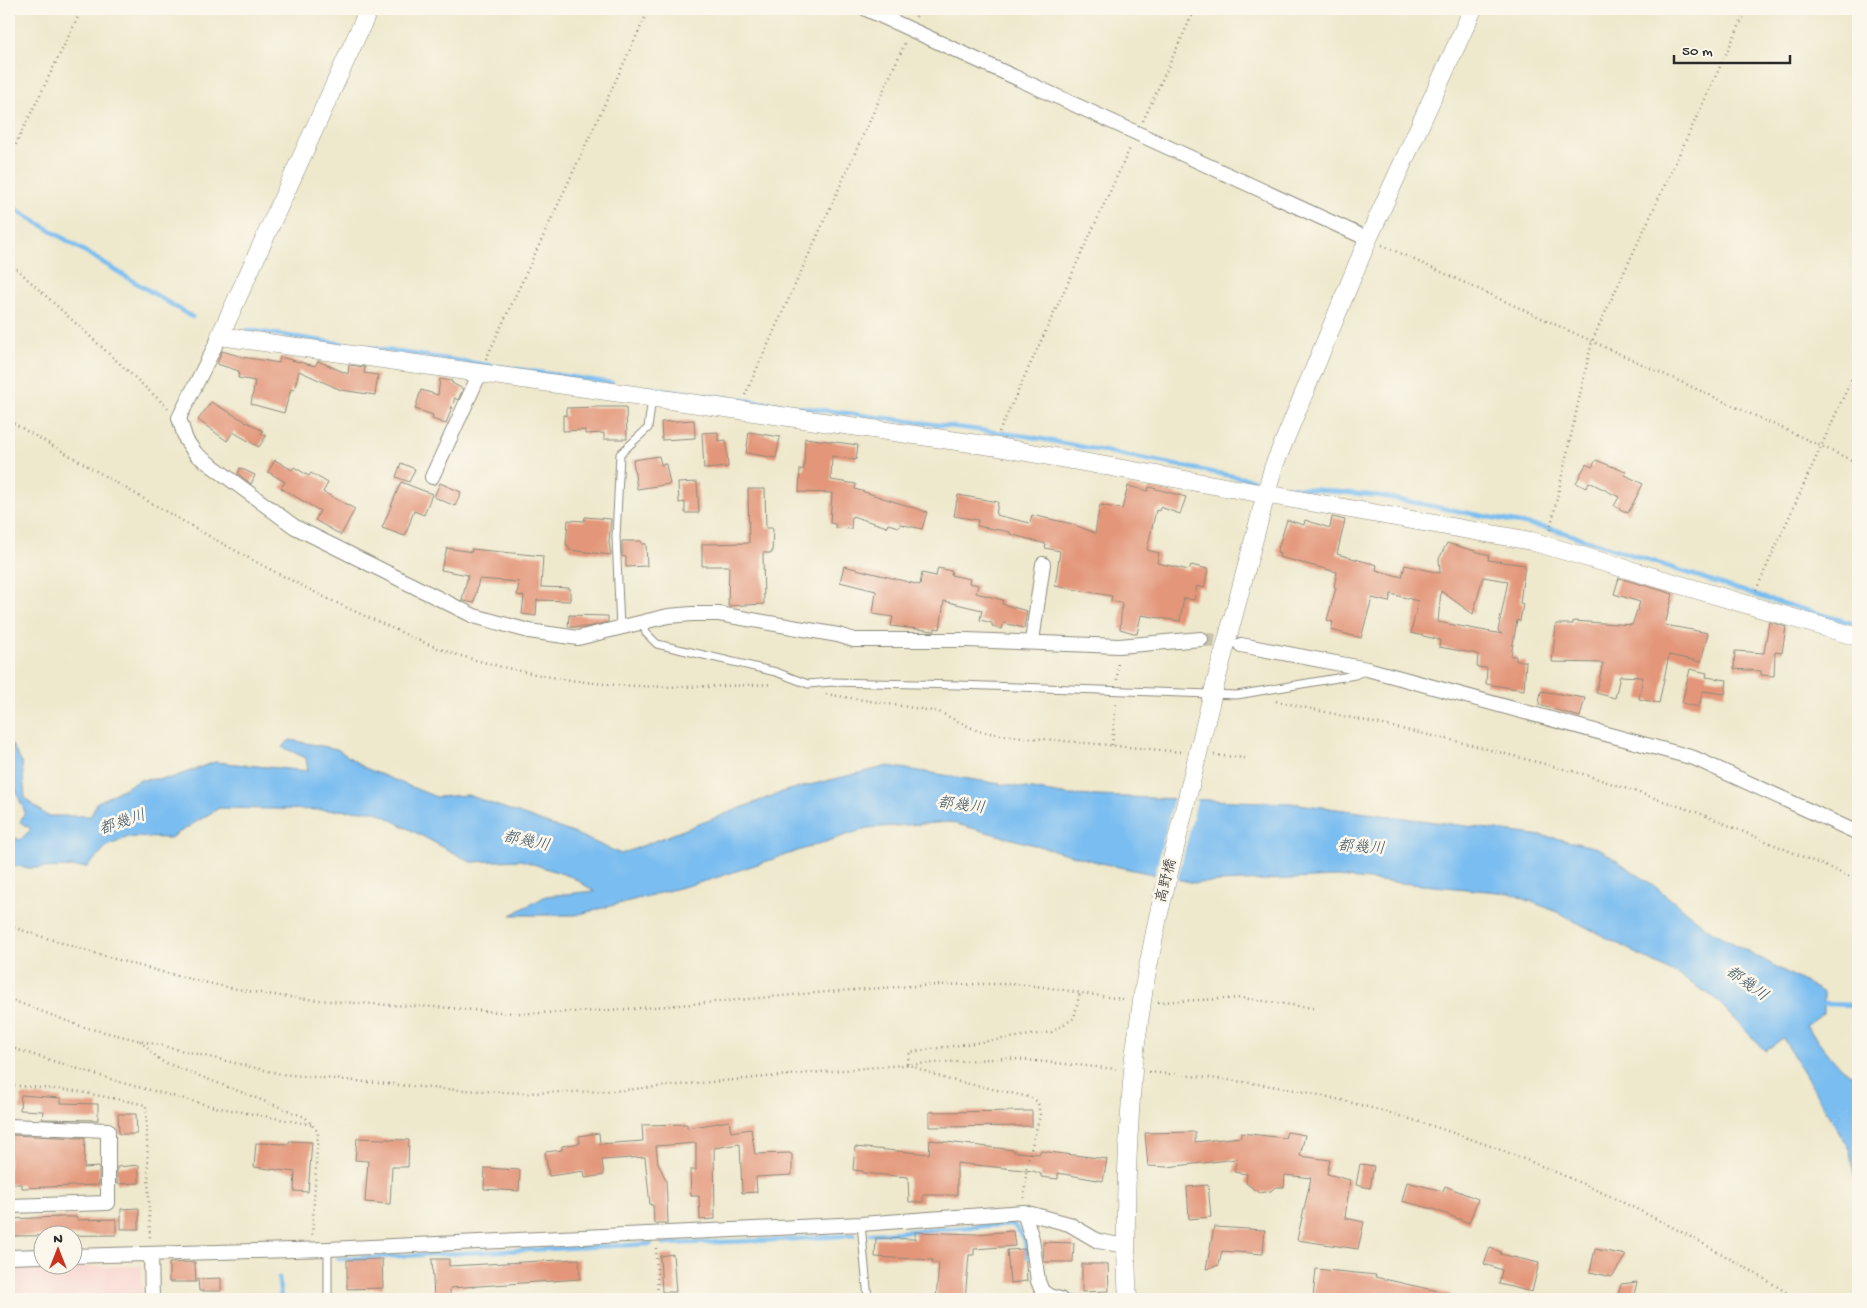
<svg xmlns="http://www.w3.org/2000/svg" width="1867" height="1308" font-family="'Gochi Hand','Klee One',sans-serif">
<rect width="100%" height="100%" fill="#fbf7ec"/>
<filter id="ink" filterUnits="userSpaceOnUse"><feTurbulence type="fractalNoise" baseFrequency=".02" numOctaves="2"/><feDisplacementMap in="SourceGraphic" scale="10" xChannelSelector="R" yChannelSelector="G"/><feConvolveMatrix kernelMatrix="1 2 1 2 8 2 1 2 1" color-interpolation-filters="sRGB"/></filter>
<filter id="wash" filterUnits="userSpaceOnUse"><feTurbulence type="fractalNoise" baseFrequency=".0096" numOctaves="4" result="noise"/><feDisplacementMap in="SourceGraphic" scale="20" xChannelSelector="R" yChannelSelector="G"/><feGaussianBlur stdDeviation="1.12" result="paint"/><feColorMatrix in="noise" values="0 0 0 0 0 0 0 0 0 0 0 0 0 0 0 0 0 1.4 0 .05"/><feComposite in="paint" operator="in"/></filter>
<g filter="url(#wash)">
<rect width="100%" height="100%" fill="#eee8cc"/>
<path fill="#f7d0cb" d="M141,1266L142,1299H9V1268Z"/>
<path fill="#7abdf0" stroke="#52748e" d="M9,740L22,763L25,798L47,816H91L96,803L140,780L171,778L215,762L308,771L306,758L282,747L290,740L337,749L365,768L436,797L468,795L576,834L621,854L785,791L888,766L1069,795L1291,803L1550,837L1598,848L1653,885L1711,931L1824,993V1013L1806,1026L1835,1062L1858,1080V1181L1854,1175L1850,1151L1783,1038L1765,1051L1715,998L1678,975L1555,911L1509,893L1337,877L1195,883L1105,864L949,822L868,828L709,880L576,915H511L546,896L594,891L572,877L521,860L471,862L375,811L219,808L170,838L128,837L106,847L87,867L29,868L9,865V834L20,840L31,829L20,822L25,812L9,776Z"/>
<path fill="#eee8cc" d="M1174,796L1198,797L1177,882L1154,877Z"/>
<g fill="none" stroke-linecap="round" stroke-linejoin="round">
<path stroke="#7abdf0" stroke-width="4.5" d="M9,205L192,317
M247,330L612,383
M649,388L1026,436L1253,480
M1289,487L1380,496L1556,530L1761,597L1858,625
M1819,1004L1858,1005
M870,1234L1013,1224L1024,1238L1028,1257
M663,1244L781,1240L854,1235
M338,1259L651,1244
M279,1278L281,1299
M1062,1295L1091,1299"/>
</g>
<g id="blocks">
<path fill="#e39679" fill-rule="evenodd" d="M222,351L243,357L279,363L280,357L315,366L318,361L348,374L349,365L365,367L364,373L378,375L375,395L341,390L299,371L294,390L291,389L284,413L251,404L255,381L238,378L239,371L217,364Z
M440,379L452,381V383L463,389L458,400L455,398L446,424L432,419L433,415L415,409L421,390L438,395Z
M211,402L263,431L261,433L266,436L259,447L233,432L227,441L198,420Z
M600,407H626L627,439H604V433L585,434V430L563,431V415L566,416V408Z
M694,420L695,438L662,440L661,422Z
M718,432V441L726,440L728,467L704,469L702,433Z
M749,432L780,437L776,458L746,453Z
M805,438L858,445L856,460L832,456L831,480L856,484L855,489L927,512L922,529L900,524L899,527L888,524L887,527L852,516L851,529L836,528L835,524L830,523L832,493L799,492L800,469H804Z
M659,456L661,465L666,464L670,484L637,489L633,460Z
M275,460L292,470L294,467L309,476L311,473L328,483L323,492L355,509L341,535L315,520L320,511L281,488L285,482L268,472Z
M1596,460L1626,472L1625,475L1643,484L1628,513L1614,506L1619,497L1589,482L1586,488L1576,483L1586,464L1592,467Z
M401,463L415,469L409,482L396,477Z
M240,468L255,475L251,484L238,474Z
M401,482L432,494L424,515L414,511L405,536L382,528Z
M697,482L699,513H685V502L679,503L678,483Z
M440,483L461,492L455,506L434,497Z
M1128,486L1148,491L1149,487L1186,497L1180,514L1160,507L1159,511L1156,510L1147,550L1159,553L1157,563L1189,570L1191,565L1208,569L1204,588L1197,586L1194,600L1184,598L1180,621L1141,615L1137,634L1120,629L1122,603L1111,601L1112,596L1055,586L1060,551L1045,548L1046,544L1010,534V532L977,526L978,520L954,516L958,495L998,502L996,515L1030,523L1032,515L1072,524L1095,533L1100,505L1122,509Z
M748,489H765L766,528H773L772,553H763L764,604L728,606L729,566H702V544L749,543Z
M585,517L611,519L609,542L611,555L569,550V546L566,545L568,520L584,521Z
M1332,517L1345,520L1337,554L1377,565L1376,570L1402,577L1405,565L1440,573L1439,559L1447,543L1489,555L1488,560L1525,565L1520,603L1523,604L1520,621L1517,620L1511,656H1516V661H1526L1524,690L1486,684L1487,668L1477,667L1478,654L1439,647L1440,640L1411,633L1418,601L1391,594L1389,602L1372,598L1361,638L1331,630L1333,622L1327,620L1336,588L1334,587L1337,572L1279,557L1280,553L1277,552L1287,520L1304,525L1305,520L1330,528ZM1483,577L1508,581L1498,631L1502,634L1438,622L1441,591L1473,614Z
M622,541H641L642,544H646L647,566L626,567V557L622,556Z
M447,548L472,552L471,549L543,556L541,587L570,588V601L537,600L536,616L522,614L524,596L517,595L519,582L479,579L474,603L464,601L462,600L468,575L441,570Z
M844,566L920,585L922,573L936,576L938,568L952,571L951,575L970,579L969,583L978,585L976,593L1003,600L1002,604L1027,611L1024,628L1004,623L1002,629L992,626V623L980,620L982,610L944,601L940,629L935,628V631L891,626L893,617L873,614L876,591L840,582Z
M1619,578L1673,594L1665,625L1708,633L1701,662L1669,655L1659,703L1639,699L1643,677L1620,676L1615,698L1596,693L1603,663L1552,662L1556,624H1573V621L1632,625L1640,602L1614,594Z
M569,615L608,616V622L588,627H568Z
M1769,622L1786,627L1782,653L1775,652L1774,676L1761,675V671L1734,669L1735,651L1764,653Z
M1690,669L1707,673L1706,677L1727,680L1725,694L1703,691L1699,707L1682,703Z
M1541,691L1585,698L1580,717L1539,705Z
M21,1095L61,1098V1103L98,1104V1120L42,1119L43,1111L20,1110Z
M1032,1111V1126L929,1127V1112Z
M118,1114H136L137,1134H119Z
M729,1121L731,1132L751,1129L755,1154L790,1153L792,1155V1175L756,1177L757,1192L742,1193L740,1144L714,1148L715,1219L700,1220L699,1196H691L690,1170H696V1143L656,1146L658,1163L666,1180L668,1223H654L653,1205H650L645,1157L602,1160L604,1175L585,1178L584,1171L549,1176L545,1152L562,1150V1146L580,1143L579,1136L599,1133L600,1144L643,1141L642,1125L687,1124V1128Z
M1195,1132V1142L1241,1137V1133L1285,1138L1287,1132L1305,1135L1300,1156L1330,1160L1327,1174L1350,1180L1345,1218L1364,1222L1358,1249L1297,1240L1311,1178L1285,1175L1284,1187H1275L1271,1191L1259,1193L1246,1183L1247,1174L1234,1172L1237,1159L1167,1167L1148,1166L1145,1133Z
M9,1135L85,1138L84,1168L99,1167V1185L22,1188V1184H9Z
M357,1138L409,1140L408,1167H392L390,1204L365,1202L368,1161L355,1160Z
M930,1140L1014,1150V1152L1040,1154V1151L1107,1159L1103,1181L1058,1173V1179L1041,1177V1174L1033,1171L957,1163V1195H923V1202H909L908,1177L863,1173V1171L853,1170L855,1147L929,1154Z
M289,1141L312,1142L308,1192L294,1191L295,1172L254,1167L256,1143L289,1144Z
M1360,1164L1374,1166L1370,1188L1356,1185Z
M139,1165V1183L117,1184V1167Z
M485,1168L520,1170L519,1191L484,1189Z
M1407,1182L1443,1191L1445,1186L1478,1199L1469,1223L1433,1209L1402,1201Z
M1208,1185L1211,1217L1189,1219L1187,1187Z
M139,1208V1229H121V1209Z
M59,1217H76L77,1220L116,1219V1235L9,1236V1219Z
M1214,1227L1265,1230L1263,1254L1222,1251L1219,1265L1206,1269Z
M1013,1231L1015,1246L974,1249V1255H969L965,1299H936L939,1263H932L933,1260L875,1257L876,1238L915,1239V1232L977,1234Z
M1043,1242L1074,1243L1073,1262H1044Z
M1490,1248L1501,1252L1500,1254L1539,1263L1532,1292L1499,1284L1502,1270L1484,1264Z
M1025,1249L1027,1281L1010,1283L1007,1250Z
M1595,1249L1626,1255L1612,1277L1590,1272Z
M673,1254L676,1292H662L660,1256Z
M382,1259L383,1288L347,1289V1260Z
M432,1259H449V1266L579,1259L580,1279L450,1288V1299H434Z
M195,1262L196,1282H169V1263Z
M1082,1264H1108L1109,1291L1082,1292Z
M1316,1269L1376,1275L1375,1277L1451,1294L1450,1299L1313,1298Z
M221,1278V1291H199L198,1279Z
M1637,1282L1633,1299H1617L1621,1284Z"/>
</g>
</g>
<g filter="url(#ink)">
<use href="#blocks" fill-opacity="0" stroke="#8c8a7c" stroke-width="1"/>
<g fill="none" stroke-linecap="round" stroke-linejoin="round">
<path stroke="#c7c2ac" stroke-width="14" stroke-dasharray="14 7" stroke-linecap="butt" d="M1201,639L1235,644"/>
<g stroke="#8c8a7c" stroke-width="9">
<path id="service" d="M643,622L646,633L657,644L776,672L808,684L832,682L958,685L1237,695L1355,675L1364,671
M620,628L616,537L620,454L648,428L652,398
M861,1224L868,1299
M328,1249V1299"/>
</g>
<g stroke="#8c8a7c" stroke-width="16">
<path id="minor" d="M866,9L1368,239
M220,336L179,418L186,440L196,454L295,527L474,616L529,631L578,638L668,616L692,614H719L838,635L854,640H967L1119,646L1201,639
M432,477L480,373
M1032,641L1043,564
M1241,645L1367,669L1694,758L1858,833
M9,1126L108,1130V1203L9,1206
M1024,1212L1032,1239L1038,1281L1042,1291L1049,1296L1060,1299
M151,1254L152,1299
M72,1256L328,1249L861,1224L1024,1212L1069,1224L1098,1241L1125,1246
M9,1257L42,1256"/>
</g>
<g stroke="#8c8a7c" stroke-width="19">
<path id="tertiary" d="M369,9L220,336L992,446L1531,541L1858,637
M1211,700L1273,468L1368,239L1473,9
M1128,1299C1123,1223 1127,1146 1133,1070"/>
</g>
<path stroke="#8c8a7c" stroke-width="2.5" stroke-dasharray="1 4" stroke-linecap="butt" d="M916,17L920,9
M1143,121L1195,9
M9,158L82,9
M1382,245L1858,463
M9,262L168,408
M486,359L649,9
M745,395L905,43
M9,421C127,487 241,560 365,616C398,630 431,648 465,657C520,673 579,684 637,686C682,688 728,686 773,684
M999,432L1131,146
M1550,530L1592,341L1747,9
M1756,590L1858,365
M1117,680L1118,661
M826,694L939,712L978,731L1001,735L1181,752
M1276,701L1460,742L1583,774L1699,813L1858,880
M1112,745L1116,702
M1214,755L1246,758
M9,926C80,949 153,972 227,987C295,1001 366,1004 436,1007C469,1009 504,1014 538,1013C693,1010 847,983 1002,984C1044,984 1083,995 1125,999
M9,999L83,1027L281,1074L442,1089L525,1093L613,1091L876,1067L1005,1058L1116,1069
M1158,1002L1242,998L1313,1008
M140,1041L161,1061L305,1117L318,1132L312,1236
M15,1049L123,1083L215,1107L313,1125
M1149,1072C1203,1077 1257,1082 1310,1093C1481,1130 1650,1206 1797,1299
M9,1085L76,1091L146,1105L150,1240
M1024,1198L1027,1164L1040,1115L1038,1102L1030,1097L946,1079L907,1064L910,1052L1052,1032L1074,1018L1080,992
M656,1248L658,1299"/>
<use href="#service" stroke="#fff" stroke-width="7"/>
<use href="#minor" stroke="#fff" stroke-width="14"/>
<use href="#tertiary" stroke="#fff" stroke-width="18"/>
<g stroke="#8c8a7c" stroke-width="19" stroke-linecap="butt">
<path id="tertiary-bridge" d="M1133,1064L1144,987L1158,917L1211,700"/>
</g>
<use href="#tertiary-bridge" stroke="#fff" stroke-width="18"/>
</g>
</g>
<g text-anchor="middle" dominant-baseline="central" stroke-width="5" stroke-linejoin="round" paint-order="stroke">
<g font-size="15" fill="#2b2b2b" stroke="#fbf7ec">
<text transform="translate(1167 881) rotate(-76)">高野橋</text>
</g>
<g font-size="16" font-style="italic" fill="#435766" stroke="#fbf7ec">
<text transform="translate(961 807) rotate(7)">都幾川</text>
<text transform="translate(123 824) rotate(-19)">都幾川</text>
<text transform="translate(526 843) rotate(12)">都幾川</text>
<text transform="translate(1361 849) rotate(4)">都幾川</text>
<text transform="translate(1746 985) rotate(36)">都幾川</text>
</g>
</g>
<rect width="1867" height="1308" fill="none" stroke="#fbf7ec" stroke-width="30"/>
<g transform="translate(58 1250)"><circle r="24" fill="#fbf7ec" stroke="#a8a59f"/>
<path d="M0-4L9 19L0 12L-9 19Z" fill="#c8321e"/>
<text y="-8" font-size="14" font-weight="bold" text-anchor="middle" fill="#2b2b2b">N</text>
</g>
<path d="M1674 55v8h116v-8" fill="none" stroke="#2b2b2b" stroke-width="2.5"/>
<text x="1682" y="55" font-size="15" fill="#2b2b2b" stroke="#fbf7ec" stroke-width="4" paint-order="stroke">50 m</text>
</svg>
